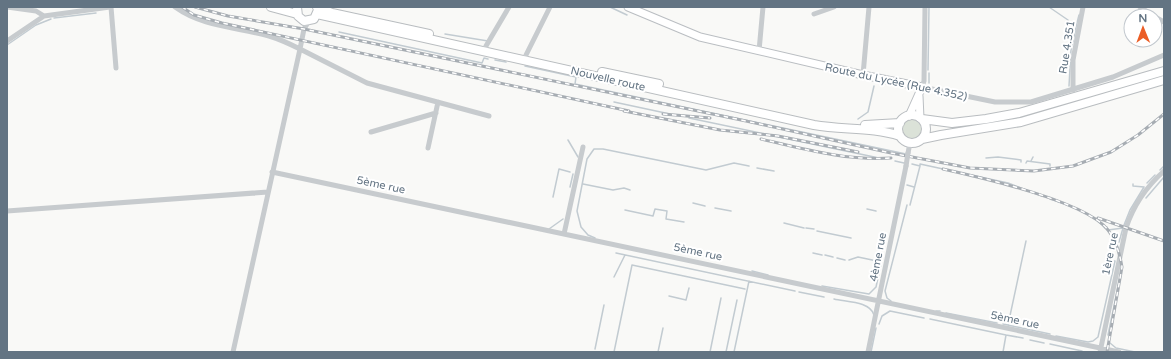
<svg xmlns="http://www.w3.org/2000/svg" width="1171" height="359" font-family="'Varela Round',sans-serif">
<rect width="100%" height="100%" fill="#f9f9f7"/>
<path fill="#dbe2d8" d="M902 129a10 10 0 1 1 20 0a10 10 0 1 1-20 0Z"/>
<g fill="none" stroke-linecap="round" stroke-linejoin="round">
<path stroke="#c2cbd1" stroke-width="1.5" d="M610,7L627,15
M1049,7L1068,20
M54,18L96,13
M1076,27L1079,15
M339,32L482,63L484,58L488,59
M445,34L488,41
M7,45L36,25L51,19
M495,60L506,62
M525,66L576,77L575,84L906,154
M928,70L929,7
M929,73V83
M1069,86L1071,50L1076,28
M614,102L670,114
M689,118L879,158
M858,119L868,112L874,86
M568,140L578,157
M986,158L998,157L1021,160V162
M895,161L904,163
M1031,161L1033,157
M1026,163L1027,161L1050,164V166
M912,164L920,166V164L1008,183L1042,196
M757,168L774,171
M1160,170L1164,166
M1147,183L1155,175
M583,184L613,190L624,188L630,190
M907,185L914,187
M570,187L573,174
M553,197L559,169L570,172
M1146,198L1164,177
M1050,199C1070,206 1090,212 1105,228L1107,227
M693,203L705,206
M910,205L920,166
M715,208L731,211
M867,209L876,211
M625,210L653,216L655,209L667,211L666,219L684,222
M784,223L804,228
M1124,225L1130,210L1144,187L1133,186V184
M806,228L814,229
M549,229L563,219
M1108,230L1123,228L1119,242
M817,231L851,238
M595,238L588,235L581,227L577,211L587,159L594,149H603L706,170L734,163L749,166
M616,253L795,291
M813,253L822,255
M825,255L833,257
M837,258L845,260
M849,260L858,257L877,261
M752,271L768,275
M614,277L625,255
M822,286L869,294L876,287L881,264
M799,292L824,297
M669,296L686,300L689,288
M834,299C846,302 870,301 874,315
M891,301L887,298L885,291L907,205
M936,311H940
M946,313L997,323
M930,319L1006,335
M879,324L882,316L890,311L924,318
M1003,324L1050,334
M1008,325L1026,241
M1108,335L1120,277
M1056,336L1088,342L1093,341L1098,337L1115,261H1111
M1030,340L1044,343
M1110,343L1116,348L1135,352
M1050,344L1082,351
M595,349L604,305
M614,352L632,265L745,289
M658,352L663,328
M710,352L721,298
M726,352L737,300
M734,352L749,281
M871,352L876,328
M1003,352L1006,335L1023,338"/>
<g stroke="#babec2" stroke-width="9">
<path id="major" d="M628,7L700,37L863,75L922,87L909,116
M919,96L920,118"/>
</g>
<g stroke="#b9bdc0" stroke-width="10">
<path id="highway" d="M271,7L297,14
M297,7L298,16L304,21L314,19L318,10
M317,7L332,13L429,34
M317,14L814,125C843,130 872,127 900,136
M602,72L659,84
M898 129a14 14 0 1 1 28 0a14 14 0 1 1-28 0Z
M922,119L952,123L986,119L1019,113L1164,71
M865,125L900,123
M922,139L941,135L1021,122L1164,80"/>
</g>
<path stroke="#c7cbce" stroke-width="5" d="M7,7L36,11L44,16
M111,7L116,68
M175,7C203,27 236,27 269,36C279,39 290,44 300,49L304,29L309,21
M925,7L924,81L922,87L995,102H1031L1113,77L1164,55
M1140,7L1154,16
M814,14L834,7
M1155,17L1164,22
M7,41L44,16L110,7
M486,46L509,7
M759,51L763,7
M526,55L550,7
M863,75L869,7
M1073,90V60L1083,7
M371,132L436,113
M428,148L438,102
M908,153L910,143
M272,172L1119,352
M7,211L268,192
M564,234L583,147
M233,352L300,49L367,83L489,116
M868,352L906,166
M1100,352L1126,228C1134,204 1146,187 1164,171"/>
<use href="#major" stroke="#fff" stroke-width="7"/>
<use href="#highway" stroke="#fff" stroke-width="8"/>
<g stroke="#a7adb3" stroke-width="3">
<path id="rail" d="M182,7L194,15L222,23L629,111
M195,7L228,16L304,29L746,121L891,153L970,168L1034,171L1073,166L1111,152L1138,135L1164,114
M624,111L720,130L778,136L858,152
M663,114L710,118
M761,139C804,149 847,161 891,158
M943,169C979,177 1086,201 1108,230C1116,240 1120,255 1122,267L1107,352
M1098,218L1164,241"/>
</g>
<use href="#rail" stroke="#fff" stroke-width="1.5" stroke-dasharray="4.5" stroke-linecap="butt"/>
<path stroke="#c7cbce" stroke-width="5" d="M906,166L908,153"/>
</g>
<g text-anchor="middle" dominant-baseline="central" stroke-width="4" stroke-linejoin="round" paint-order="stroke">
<g font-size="11" fill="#637483" stroke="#fff">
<text transform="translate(1067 47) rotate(-81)">Rue 4.351</text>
<text transform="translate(608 79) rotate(13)">Nouvelle route</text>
<text transform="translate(896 82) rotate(12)">Route du Lycée (Rue 4.352)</text>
<text transform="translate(381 185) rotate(12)">5ème rue</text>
<text transform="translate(698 252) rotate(12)">5ème rue</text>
<text transform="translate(1110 254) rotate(-78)">1ère rue</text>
<text transform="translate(878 257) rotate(-79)">4ème rue</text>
<text transform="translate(1015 320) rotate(12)">5ème rue</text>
</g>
</g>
<rect width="1171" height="359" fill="none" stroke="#637483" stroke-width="16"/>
<g transform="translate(1143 28) rotate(359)"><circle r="19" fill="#ffffff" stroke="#c1c7cd"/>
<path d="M0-3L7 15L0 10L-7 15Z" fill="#eb5d25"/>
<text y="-6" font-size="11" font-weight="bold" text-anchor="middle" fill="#637483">N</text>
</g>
</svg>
